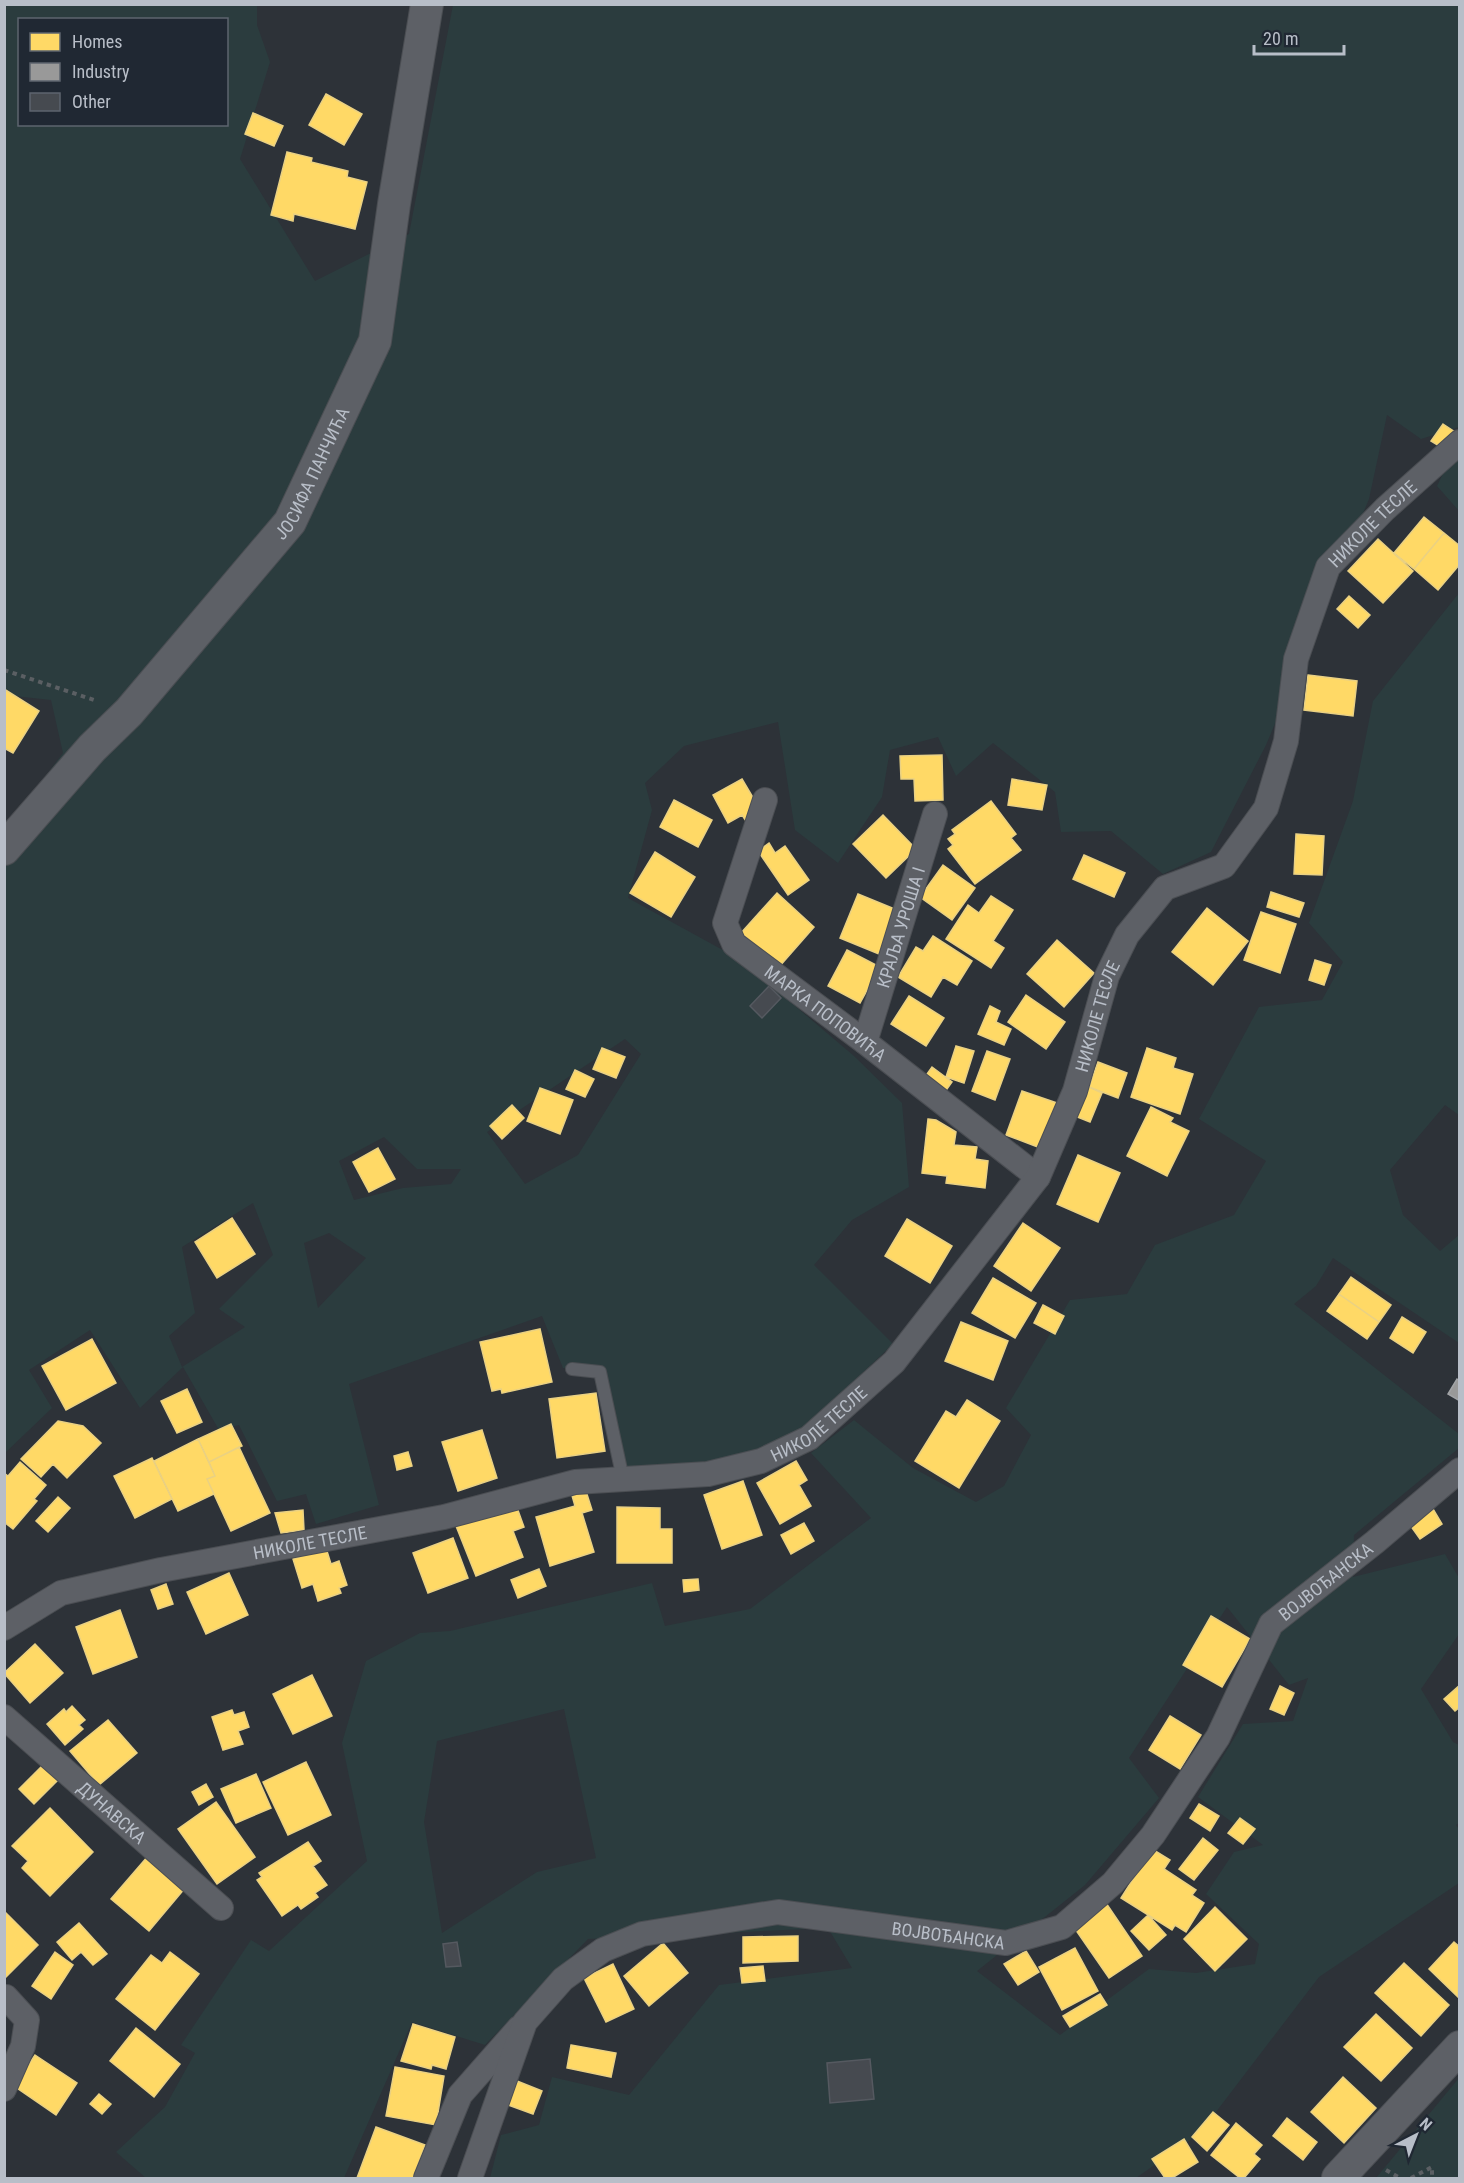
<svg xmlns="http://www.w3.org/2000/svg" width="1464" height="2183" font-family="'Roboto Condensed',sans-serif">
<rect width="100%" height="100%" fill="#2d3238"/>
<path fill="#2b3c3e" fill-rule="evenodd" d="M4,5H257V25L270,62L240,159L315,281L409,234L453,5H1459V427L1421,439L1387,415L1369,499L1266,745L1211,852L1163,874L1111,831L1061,832L1055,792L993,743L956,776L938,737L890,750L882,797L838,863L795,830L778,722L684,746L645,783L652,810L628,898L741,960L854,1056L902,1103L909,1187L852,1220L814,1265L893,1344L797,1435L742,1456L626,1476L600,1373L563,1368L542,1316L349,1384L379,1505L316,1524L306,1494L277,1501L239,1425L219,1430L183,1367L140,1408L90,1330L29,1370L52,1408L5,1453V830L63,753L51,700L5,695ZM20,20H226V124H20ZM625,1039L641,1054L578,1155L525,1184L487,1132ZM384,1137L417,1169H461L451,1184L403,1188L354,1200L339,1161ZM253,1203L273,1255L219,1309L245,1327L182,1367L169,1336L195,1313L182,1247ZM329,1233L366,1258L318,1308L304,1243Z
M1459,440V511L1437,486Z
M1459,593V1115L1445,1105L1390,1170L1403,1215L1440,1251L1459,1235V1343L1333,1258L1316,1286L1294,1304L1459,1434V1448L1354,1535L1353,1577L1445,1554L1459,1578V1634L1421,1689L1453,1742L1459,1745L1460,1822L1456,1825L1459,1829V1883L1319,1977L1200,2133L1136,2178H490L501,2135L539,2125L552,2077L629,2095L719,1985L852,1968L828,1928L588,1939L485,2045L412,2022L344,2178H146L116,2152L165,2107L195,2053L181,2045L251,1940L269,1951L367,1861L342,1743L366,1661L420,1633L450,1631L652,1583L665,1626L750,1609L871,1518L811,1453L854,1420L913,1468L976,1502L1004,1486L1031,1435L1006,1408L1070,1300L1127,1294L1155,1245L1234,1215L1266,1161L1199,1119L1259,1007L1322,1000L1343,962L1309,923L1353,801L1373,701ZM1227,1607L1289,1685L1308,1678L1293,1721L1243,1724L1198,1797L1263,1845L1234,1852L1206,1894L1259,1944L1255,1964L1196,1973L1149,1969L1060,2035L977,1971L1085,1885L1159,1798L1129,1758ZM564,1709L596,1858L537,1872L442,1933L424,1822L437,1741Z
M1459,2078V2178H1376Z"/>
<path fill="#ffd966" stroke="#ead183" stroke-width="1.5" d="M326,94L362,114L344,145L309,125Z
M253,113L283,126L274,146L245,134Z
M287,152L312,158L311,162L348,171L347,177L367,182L355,229L294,214L293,221L271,215Z
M1443,424L1455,432L1444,449L1431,441Z
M1424,517L1444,533L1414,569L1394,553Z
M1444,533L1460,546V564L1438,590L1414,569Z
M1378,539L1413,571L1383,603L1348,571Z
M1349,596L1370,615L1358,628L1337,609Z
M1308,675L1357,681L1353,716L1304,710Z
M4,689L39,711L13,753L4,748Z
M942,755L943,800L915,801L914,779H901L900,756Z
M742,779L758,806L748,824L742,815L728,823L713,795Z
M1012,779L1047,785L1042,810L1008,805Z
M674,800L712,820L698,847L660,827Z
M991,801L1016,834L1011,838L1021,850L975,884L948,849L953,845L948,839L955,834L952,830Z
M883,815L916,849L886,878L853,844Z
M1296,834L1324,836L1322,875L1294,874Z
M769,843L775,853L785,846L809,880L788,895L758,851Z
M655,852L695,877L671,917L630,893Z
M1084,855L1125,873L1114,897L1073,879Z
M943,865L975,888L952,920L920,897Z
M1271,892L1304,903L1299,917L1267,907Z
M777,893L814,927L779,967L741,933Z
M858,894L897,910L879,954L840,938Z
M991,896L1013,910L993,941L1004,948L991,968L946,939L968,905L979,913Z
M1207,908L1248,941L1213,985L1172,952Z
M1261,912L1296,924L1280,973L1244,960Z
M933,936L972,961L957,985L943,977L931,997L898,977L916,947L923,951Z
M1057,940L1094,973L1064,1007L1027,974Z
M847,950L880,967L860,1003L828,986Z
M1315,960L1331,965L1324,985L1309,980Z
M1026,995L1065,1022L1046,1049L1008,1022Z
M909,996L944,1018L926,1046L891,1024Z
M990,1006L1000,1011L996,1022L1011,1029L1004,1045L978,1034Z
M956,1046L974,1051L964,1083L946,1077Z
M602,1048L625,1057L616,1078L593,1069Z
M1147,1048L1176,1058L1173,1068L1193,1074L1180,1114L1131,1097Z
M987,1051L1010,1059L995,1100L972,1091Z
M1098,1062L1127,1073L1118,1098L1089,1087Z
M932,1067L952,1082L942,1096L922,1081Z
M575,1070L594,1079L585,1097L566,1089Z
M1087,1086L1102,1093L1090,1122L1075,1116Z
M540,1088L573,1100L560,1134L527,1121Z
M1022,1091L1060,1104L1043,1149L1006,1135Z
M512,1105L524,1118L502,1139L490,1126Z
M1151,1107L1173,1118L1170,1122L1189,1131L1167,1176L1127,1156Z
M928,1119L936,1120L956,1132L954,1145L977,1147L975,1159L988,1161L985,1188L946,1183L947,1176L922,1173Z
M378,1148L395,1179L369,1192L353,1162Z
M1078,1155L1120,1173L1098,1222L1057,1204Z
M232,1218L255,1254L217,1278L195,1242Z
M907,1219L952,1246L930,1283L885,1256Z
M1023,1223L1060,1248L1031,1291L994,1266Z
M1351,1277L1391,1305L1379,1322L1339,1294Z
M993,1278L1036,1303L1015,1338L972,1313Z
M1339,1294L1379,1322L1367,1339L1327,1311Z
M1043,1305L1064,1316L1055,1334L1034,1323Z
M1402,1317L1426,1332L1413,1353L1390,1338Z
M961,1322L1008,1341L993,1380L945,1361Z
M540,1329L552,1382L502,1393L501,1389L492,1391L480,1342Z
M92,1339L116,1383L66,1410L42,1366Z
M187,1389L202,1422L177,1433L161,1401Z
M596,1393L605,1451L557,1458L549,1399Z
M967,1400L1000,1421L959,1488L915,1461L946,1411L956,1417Z
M58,1421L83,1426L101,1443L67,1478L53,1464L41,1477L21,1459Z
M231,1424L242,1446L209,1462L198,1439Z
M482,1430L497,1478L458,1491L442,1442Z
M198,1439L215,1476L207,1479L214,1494L178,1511L154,1461Z
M239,1447L270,1513L231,1531L207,1479L215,1476L209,1462Z
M408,1452L412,1466L397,1470L394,1456Z
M152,1458L172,1499L135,1518L114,1476Z
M796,1461L807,1480L799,1485L811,1506L780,1524L757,1483Z
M20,1462L46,1485L34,1499L37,1501L13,1529L4,1522V1473L8,1476Z
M743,1481L762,1535L722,1549L704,1495Z
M585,1488L592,1510L582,1513L594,1552L550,1566L536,1517L575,1506L571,1492Z
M58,1497L70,1508L48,1532L36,1521Z
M515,1502L524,1527L513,1531L523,1557L476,1576L456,1526Z
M617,1507L660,1508V1529H672V1563H617Z
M1433,1509L1442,1524L1420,1539L1410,1525Z
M303,1510L304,1530L281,1533L275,1513Z
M804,1523L814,1541L791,1554L781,1535Z
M453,1538L468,1578L428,1593L413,1553Z
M326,1548L331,1564L339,1561L347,1585L339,1588L341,1593L318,1601L313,1584L302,1588L293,1559Z
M539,1569L546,1586L518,1598L511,1580Z
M229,1573L248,1615L206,1634L187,1592Z
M698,1579L699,1590L684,1592L683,1580Z
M166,1584L173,1604L158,1609L151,1590Z
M120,1610L137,1657L93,1674L76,1627Z
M1211,1616L1250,1639L1222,1687L1183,1665Z
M35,1644L63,1673L30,1703L4,1673Z
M312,1675L332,1716L293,1734L273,1694Z
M1460,1685V1707L1455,1711L1444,1699Z
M1280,1686L1294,1693L1284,1715L1270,1709Z
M72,1706L85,1720L79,1725L83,1729L65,1745L47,1724L64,1709L66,1712Z
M232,1710L234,1715L244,1712L249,1727L238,1731L243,1744L223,1750L212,1717Z
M1170,1716L1201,1735L1180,1769L1149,1750Z
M108,1720L137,1753L99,1785L70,1751Z
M306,1762L331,1815L288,1835L263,1782Z
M45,1763L60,1778L34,1804L19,1789Z
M256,1774L271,1808L236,1823L221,1789Z
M206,1784L213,1797L199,1805L192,1792Z
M216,1802L255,1857L217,1884L178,1829Z
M1199,1804L1219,1816L1210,1831L1190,1818Z
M50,1808L93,1852L50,1896L22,1868L28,1861L12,1846Z
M1240,1818L1255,1829L1243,1844L1228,1833Z
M1203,1838L1218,1850L1194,1880L1179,1869Z
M308,1842L321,1861L313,1866L327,1885L315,1893L318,1897L301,1909L298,1905L282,1916L257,1880L262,1877L259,1873Z
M1152,1849L1170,1860L1164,1869L1196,1890L1192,1895L1204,1903L1186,1932L1175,1925L1172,1930L1121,1898Z
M148,1856L185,1888L149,1931L111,1899Z
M1106,1903L1142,1956L1109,1978L1073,1926Z
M1215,1907L1247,1939L1215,1971L1184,1939Z
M4,1911L38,1945L4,1979Z
M1148,1915L1166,1935L1149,1950L1131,1931Z
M79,1923L107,1954L93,1965L81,1952L72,1960L57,1942Z
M798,1936V1961L743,1963V1937Z
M1454,1942L1460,1947L1458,1997L1429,1969Z
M663,1943L688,1973L649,2006L624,1976Z
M1075,1948L1098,1991L1062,2010L1039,1967Z
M1026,1951L1039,1972L1018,1985L1004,1964Z
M55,1952L73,1965L51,1999L32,1986Z
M170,1952L199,1974L155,2030L116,1999L151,1955L162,1963Z
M1404,1963L1449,2005L1421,2036L1375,1993Z
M613,1964L634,2009L606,2022L584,1978Z
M763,1966L765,1981L742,1983L740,1968Z
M1100,1994L1107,2005L1070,2027L1063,2016Z
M1376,2014L1412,2048L1381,2081L1344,2047Z
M413,2024L455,2037L446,2069L432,2065L431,2069L401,2061Z
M136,2028L180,2064L154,2097L110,2061Z
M571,2045L616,2053L611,2077L567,2068Z
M35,2055L77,2083L56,2115L14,2086Z
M395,2067L444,2076L436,2125L386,2116Z
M1343,2077L1376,2108L1344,2143L1311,2112Z
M517,2081L542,2091L533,2114L508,2105Z
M99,2094L111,2104L102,2114L90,2104Z
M1213,2112L1229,2125L1207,2151L1192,2137Z
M1287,2118L1317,2142L1303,2160L1273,2136Z
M1236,2123L1262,2145L1254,2154L1260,2159L1244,2178H1240L1211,2155Z
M376,2127L425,2145L413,2178H357Z
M1184,2139L1198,2162L1172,2178H1165L1152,2159Z"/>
<path fill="#999" stroke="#a2a4a7" stroke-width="1.5" d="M1457,1379L1460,1381V1401L1448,1394Z"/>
<path fill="#464a50" stroke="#555960" stroke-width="1.5" d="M769,986L781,998L762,1018L750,1006Z
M457,1942L461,1966L446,1967L443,1944Z
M870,2059L874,2099L830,2103L827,2063Z"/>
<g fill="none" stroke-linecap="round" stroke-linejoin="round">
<g stroke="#4b4e53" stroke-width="14">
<path id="service" d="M572,1369L600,1372L623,1479"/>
</g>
<g stroke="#4b4e53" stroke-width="26">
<g id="minor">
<path id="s1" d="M765,800L725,923L734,944L865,1042L1038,1177"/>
<path id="s2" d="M865,1042L935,814"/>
<path id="s3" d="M4,1628L61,1593L161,1570L444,1517L575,1482L708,1474L761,1461L809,1438L894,1362L1038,1177L1075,1091L1107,976L1127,935L1165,888L1224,866L1266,808L1286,741L1296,659L1328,567L1385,509L1460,442"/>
<path id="s4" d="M4,1717L221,1908"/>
<path d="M4,2089L23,2046L27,2020L6,1997"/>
<path d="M426,2178L460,2095L519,2028"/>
<path id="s5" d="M470,2178L525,2022L563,1979L603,1950L642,1934L778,1912L1006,1943L1062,1927L1113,1883L1153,1835L1218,1737L1271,1624L1375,1542L1460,1470"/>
</g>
</g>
<g stroke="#4b4e53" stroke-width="34">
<g id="tertiary">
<path id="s6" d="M4,849L92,748L129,712L290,522L375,341L394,204L427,4"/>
<path d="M1338,2178L1460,2047"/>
</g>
</g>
<path stroke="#5b5f63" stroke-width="4" stroke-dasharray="4.5 4.5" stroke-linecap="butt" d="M4,670L97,701
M1386,2170L1400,2178
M1411,2178L1432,2167V2178"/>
<use href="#service" stroke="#5d6066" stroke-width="12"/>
<use href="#minor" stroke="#5d6066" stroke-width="24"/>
<use href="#tertiary" stroke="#5d6066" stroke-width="32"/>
</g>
<g text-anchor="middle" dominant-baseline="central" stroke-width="6" stroke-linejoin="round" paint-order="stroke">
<g font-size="18" fill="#b8bec8" stroke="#202833">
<text stroke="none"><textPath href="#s6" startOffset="488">ЈОСИФА ПАНЧИЋА</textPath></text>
<text stroke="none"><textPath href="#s3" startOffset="1948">НИКОЛЕ ТЕСЛЕ</textPath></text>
<text stroke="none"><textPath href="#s2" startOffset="120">КРАЉА УРОША I</textPath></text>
<text stroke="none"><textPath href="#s1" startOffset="267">МАРКА ПОПОВИЋА</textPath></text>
<text stroke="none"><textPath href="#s3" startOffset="1354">НИКОЛЕ ТЕСЛЕ</textPath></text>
<text stroke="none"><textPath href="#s3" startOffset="850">НИКОЛЕ ТЕСЛЕ</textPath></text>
<text stroke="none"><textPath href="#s3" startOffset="321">НИКОЛЕ ТЕСЛЕ</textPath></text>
<text stroke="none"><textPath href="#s5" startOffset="1182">ВОЈВОЂАНСКА</textPath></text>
<text stroke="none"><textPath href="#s4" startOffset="144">ДУНАВСКА</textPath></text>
<text stroke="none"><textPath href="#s5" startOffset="624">ВОЈВОЂАНСКА</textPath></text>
</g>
</g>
<rect width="1464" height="2183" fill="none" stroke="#b8bec8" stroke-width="12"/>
<rect x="18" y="18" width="210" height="108" fill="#202833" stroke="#5d646f" stroke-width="1.5"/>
<rect x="30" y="33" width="30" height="18" fill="#ffd966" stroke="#5d646f" stroke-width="1.5"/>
<text x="72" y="48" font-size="18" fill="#b8bec8">Homes</text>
<rect x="30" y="63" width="30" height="18" fill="#999999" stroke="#5d646f" stroke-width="1.5"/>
<text x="72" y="78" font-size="18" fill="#b8bec8">Industry</text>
<rect x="30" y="93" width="30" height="18" fill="#464a50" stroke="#5d646f" stroke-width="1.5"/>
<text x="72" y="108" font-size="18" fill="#b8bec8">Other</text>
<g transform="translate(1416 2135) rotate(42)" stroke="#202833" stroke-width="4.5" paint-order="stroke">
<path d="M0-4.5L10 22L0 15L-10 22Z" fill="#b8bec8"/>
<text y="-9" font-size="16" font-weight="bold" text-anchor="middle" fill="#b8bec8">N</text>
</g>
<path d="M1254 45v9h90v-9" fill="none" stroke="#b8bec8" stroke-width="3"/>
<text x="1263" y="45" font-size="18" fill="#b8bec8" stroke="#202833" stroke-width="4.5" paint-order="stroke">20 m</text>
</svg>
